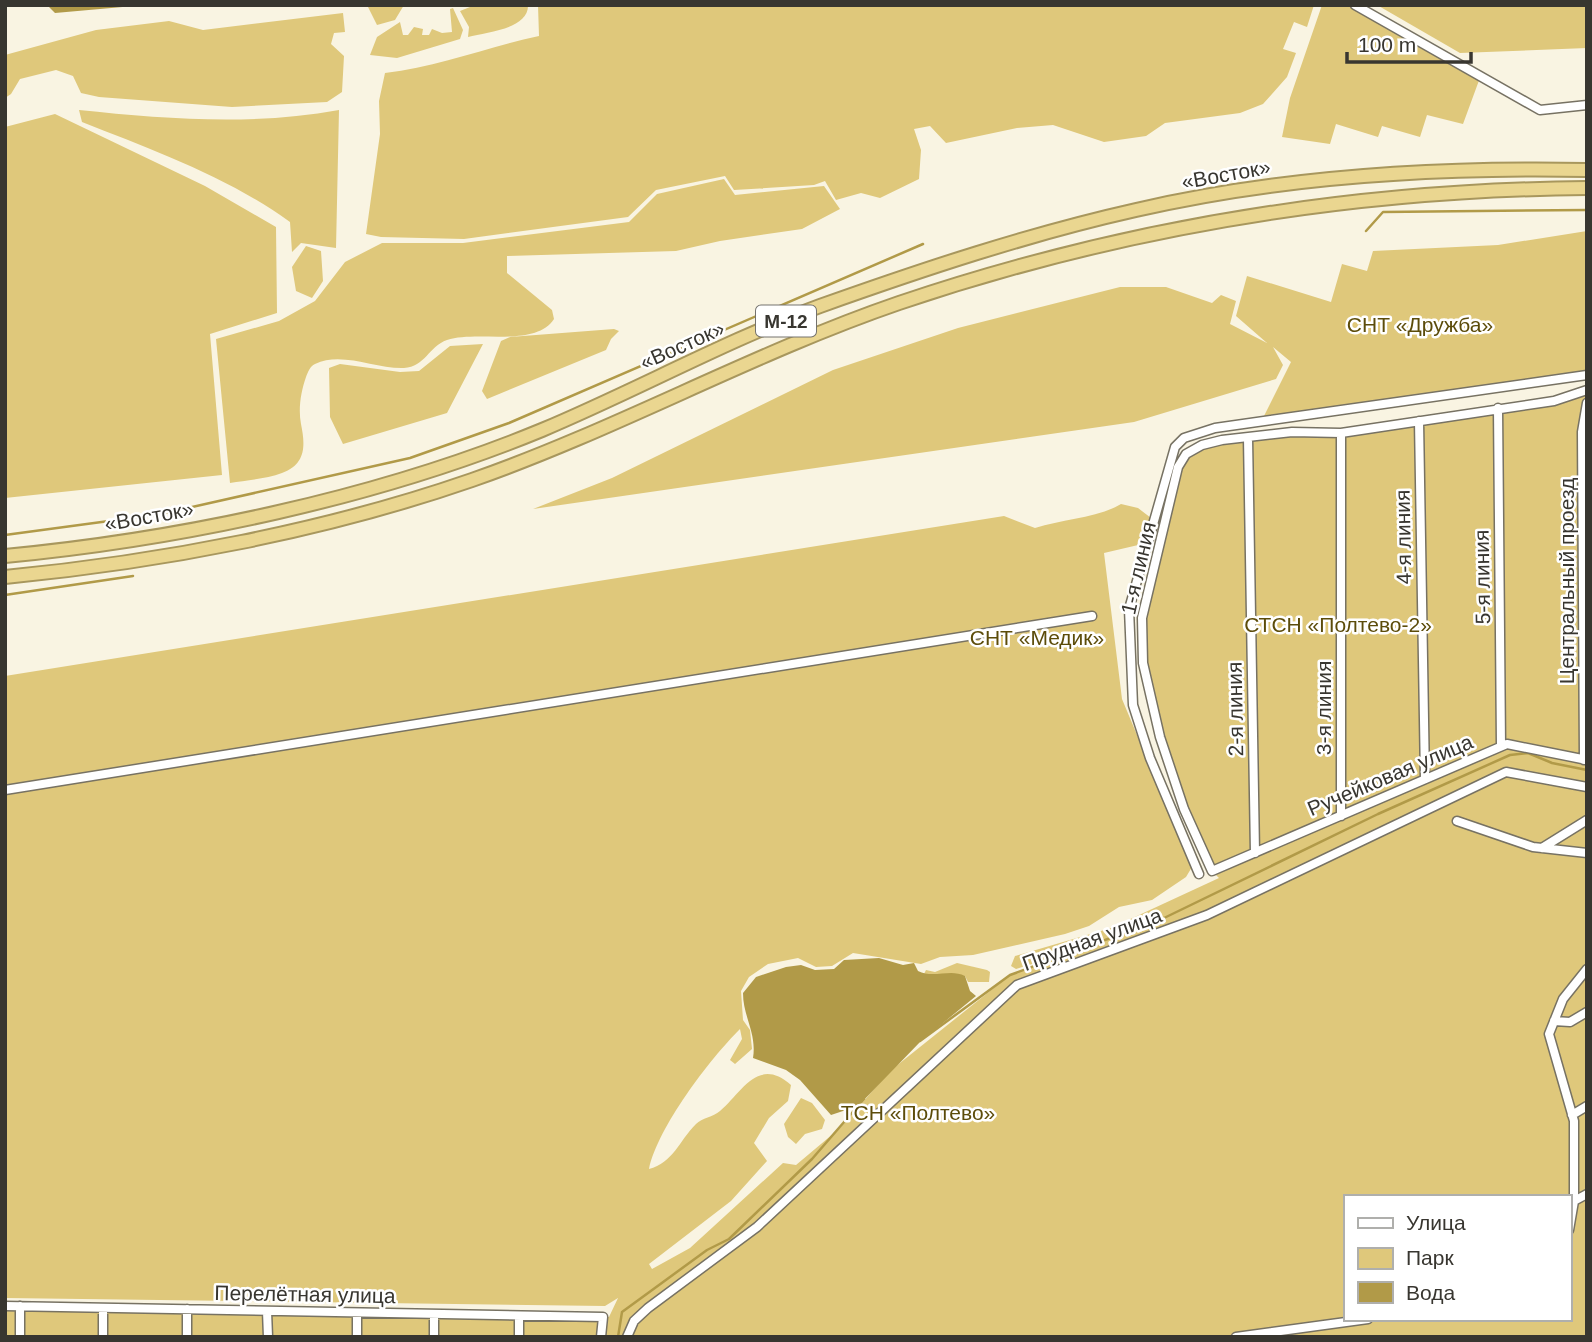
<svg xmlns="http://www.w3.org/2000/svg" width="1592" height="1342" font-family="Helvetica,sans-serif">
<rect width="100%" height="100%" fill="#f9f4e2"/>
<path fill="#dfc87b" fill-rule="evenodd" d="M367,5H404L395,20L377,25Z
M475,5H528C529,29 487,32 468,37L469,27L460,11Z
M538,5H1314L1307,27L1294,22L1283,49L1296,53L1287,77L1263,104L1240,113L1165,123L1146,136L1104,142L1053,125L1017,128L946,143L930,126L914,129L921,150L919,179L880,198L861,193L836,200L825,181L814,185L734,190L725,176L656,190L628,217L464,239L381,237L366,234L380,134L379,101L385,73C438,67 487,47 539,36Z
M1322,5H1356L1481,75L1463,124L1427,115L1420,137L1382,126L1378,137L1336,124L1330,144L1282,137L1290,98Z
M1377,5H1587V48L1460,53Z
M453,8L463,30L460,39L397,58L370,55L377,37L400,22L403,35H408L414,27L423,29L422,35H429L432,29L442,33L452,32L450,9Z
M343,13L345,32L334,33L331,44L344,56L342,92L327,102L232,107L99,97L81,93L73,76L56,70L20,79L11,94L5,98V55L96,30L169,21L203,30Z
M79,110C166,119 252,126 339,110L336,248L301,243L292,252L290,222C228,177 153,150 82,122Z
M55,114L205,186L276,227L277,313L210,334L222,475L5,498V127Z
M724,179L735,195L824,186L840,209L802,229L720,241L676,251L507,256V273L552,310L554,319C535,348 477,330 447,340C429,346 425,367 404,368C375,369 342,351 315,364C310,366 308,372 306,377C301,391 298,409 301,424C305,444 307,464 282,473C266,479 246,480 230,483L216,339L279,321L315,301L345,262L382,243H463L629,222L657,194Z
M1587,231V375L1261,422L1291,362L1273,347L1283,365L1276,379L1134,422L533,509L612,478L833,370L958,328L1120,287H1166L1212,303L1221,295L1236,301L1230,324L1267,343L1236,316L1247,276L1331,302L1342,264L1367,271L1373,251L1498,245Z
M306,246L321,251L323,281L312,298L296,291L292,267Z
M614,329L619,331L611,339L606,350L487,399L482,391L501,341L510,337Z
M483,344L447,413L343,444L330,417L329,368L340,364L400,372L419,371L450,346Z
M1587,390V1337H5V1306L609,1317L618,1298L605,1306L5,1298V676L1004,516L1035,528C1063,519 1098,518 1121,504L1138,508L1151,518V542L1104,553L1122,699L1192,867L1186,877L1152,900L1119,907L1089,926L1065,934L973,955L940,957L921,964L853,953L832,966L816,967L798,958L768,964L749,977L741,991L743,1020L750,1030L752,1049L735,1064L730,1060L742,1039L740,1029C709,1060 658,1127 649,1169C673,1163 679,1141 696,1124C702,1118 713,1117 720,1111C742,1092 758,1056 791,1085L788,1101L769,1118L754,1143L767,1161L731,1201L649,1264L652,1269L690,1248L783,1163L796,1165L840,1128L890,1071L1010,975L1074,951L1016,969L1011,966L1015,956L1111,928L1219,878L1212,871L1184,809L1151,707L1142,618L1178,467L1186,454L1222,440L1341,433L1554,401ZM1345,1197H1569V1319H1345Z
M957,963L987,970L990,972L989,982H968L965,976L924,974L926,970L935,972Z
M801,1098L812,1103L825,1120L822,1129L805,1134L796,1144L788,1137L784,1124Z"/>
<path fill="#b19a48" d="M47,5H145L55,13Z
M879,958L903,965L914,963L918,971C934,979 950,968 965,976L970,991L976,996L921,1041L858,1106L831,1115L800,1080L786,1070L753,1058C757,1033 743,1017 743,993L756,977L786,967L801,965L815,970L834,969L844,960Z"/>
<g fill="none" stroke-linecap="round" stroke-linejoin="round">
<path stroke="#b19a48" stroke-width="2.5" d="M1366,231L1383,212L1587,210
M5,535L161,514L410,458L509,423L923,244
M5,595L133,576
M920,1041L1010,975L1162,919L1378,814L1510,755L1528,753L1552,763L1587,770
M618,1337L622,1312L707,1250L729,1239L812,1159L864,1099"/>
<g stroke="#777263" stroke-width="11">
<path id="minor" d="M1355,5L1540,110L1587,105
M1587,390L1554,401L1341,433L1292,432L1222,440L1202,445L1186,454L1178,467L1142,618L1143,663L1160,737L1184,809L1212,871L1507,744L1587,760
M1498,408L1501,746
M1419,421L1425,779
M1341,433V816
M1248,438L1255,853
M1584,760L1582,432L1587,403
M5,790L1092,616
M1457,821L1533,847L1587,853
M1542,848L1587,820
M1199,874L1150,758L1133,705L1129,609L1175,447L1184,438L1215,428L1587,375
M1554,1021L1570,1022L1587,1012
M1572,1115L1587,1106
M1574,1201L1587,1194
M1569,1230L1574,1201V1121L1549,1034L1563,999L1587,969
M5,1306L603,1317L601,1337
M20,1306V1337
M103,1308V1337
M267,1311L268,1337
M434,1314V1337
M519,1316V1337
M187,1337V1309
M357,1337V1313
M627,1337L634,1321L648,1308L757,1227L1017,985L1207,915L1506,772L1587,787
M1236,1337L1368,1319"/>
</g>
<g stroke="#a8975d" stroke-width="16">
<path id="trunk" d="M5,556C182,539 377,498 542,430C635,391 725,341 820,306C924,269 1029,234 1136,210C1283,176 1436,167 1587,170
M5,577C160,562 325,531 472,480C618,429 753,353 899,303C1121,228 1352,190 1587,188"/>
</g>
<use href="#minor" stroke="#fff" stroke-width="8"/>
<use href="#trunk" stroke="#ead690" stroke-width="12"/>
</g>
<g text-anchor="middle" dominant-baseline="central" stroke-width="5" stroke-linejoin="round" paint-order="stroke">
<rect fill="#fff" stroke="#74726e" stroke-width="2" x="756" y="305.5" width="60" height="31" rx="5"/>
<g font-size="19" font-weight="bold" fill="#383630">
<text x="786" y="321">М-12</text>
</g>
<g font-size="21" fill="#383630" stroke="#fff">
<text transform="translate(1226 174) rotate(-10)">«Восток»</text>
<text transform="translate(682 345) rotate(-24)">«Восток»</text>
<text transform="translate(149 516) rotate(-10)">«Восток»</text>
<text transform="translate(1403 537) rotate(-91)">4-я линия</text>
<text transform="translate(1138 568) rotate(-77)">1-я линия</text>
<text transform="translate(1482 577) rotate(-91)">5-я линия</text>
<text transform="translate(1566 581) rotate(-90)">Центральный проезд</text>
<text transform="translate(1323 708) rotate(-90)">3-я линия</text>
<text transform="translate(1235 709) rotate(-91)">2-я линия</text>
<text transform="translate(1390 775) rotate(-23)">Ручейковая улица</text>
<text transform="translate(1092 939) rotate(-20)">Прудная улица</text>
<text transform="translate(305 1294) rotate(1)">Перелётная улица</text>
</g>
<g font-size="21" fill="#5c4c0a" stroke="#fff">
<text x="1420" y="324">СНТ «Дружба»</text>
<text x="1338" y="624">СТСН «Полтево-2»</text>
<text x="1037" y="637">СНТ «Медик»</text>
<text x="918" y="1112">ТСН «Полтево»</text>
</g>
</g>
<rect width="1592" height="1342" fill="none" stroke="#383630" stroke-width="14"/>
<rect x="1344" y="1195" width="228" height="126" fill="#ffffff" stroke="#afafac" stroke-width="2"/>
<rect x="1358" y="1218" width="35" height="10" fill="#ffffff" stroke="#afafac" stroke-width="2"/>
<text x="1406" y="1230" font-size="21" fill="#383630">Улица</text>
<rect x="1358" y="1248" width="35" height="21" fill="#dfc87b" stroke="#afafac" stroke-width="2"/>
<text x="1406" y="1265" font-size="21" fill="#383630">Парк</text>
<rect x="1358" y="1282" width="35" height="21" fill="#b19a48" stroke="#afafac" stroke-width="2"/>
<text x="1406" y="1300" font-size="21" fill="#383630">Вода</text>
<path d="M1347 52v10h124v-10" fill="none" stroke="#383630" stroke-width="3.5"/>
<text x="1358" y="52" font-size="21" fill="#383630" stroke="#ffffff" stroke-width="5" paint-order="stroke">100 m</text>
</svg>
